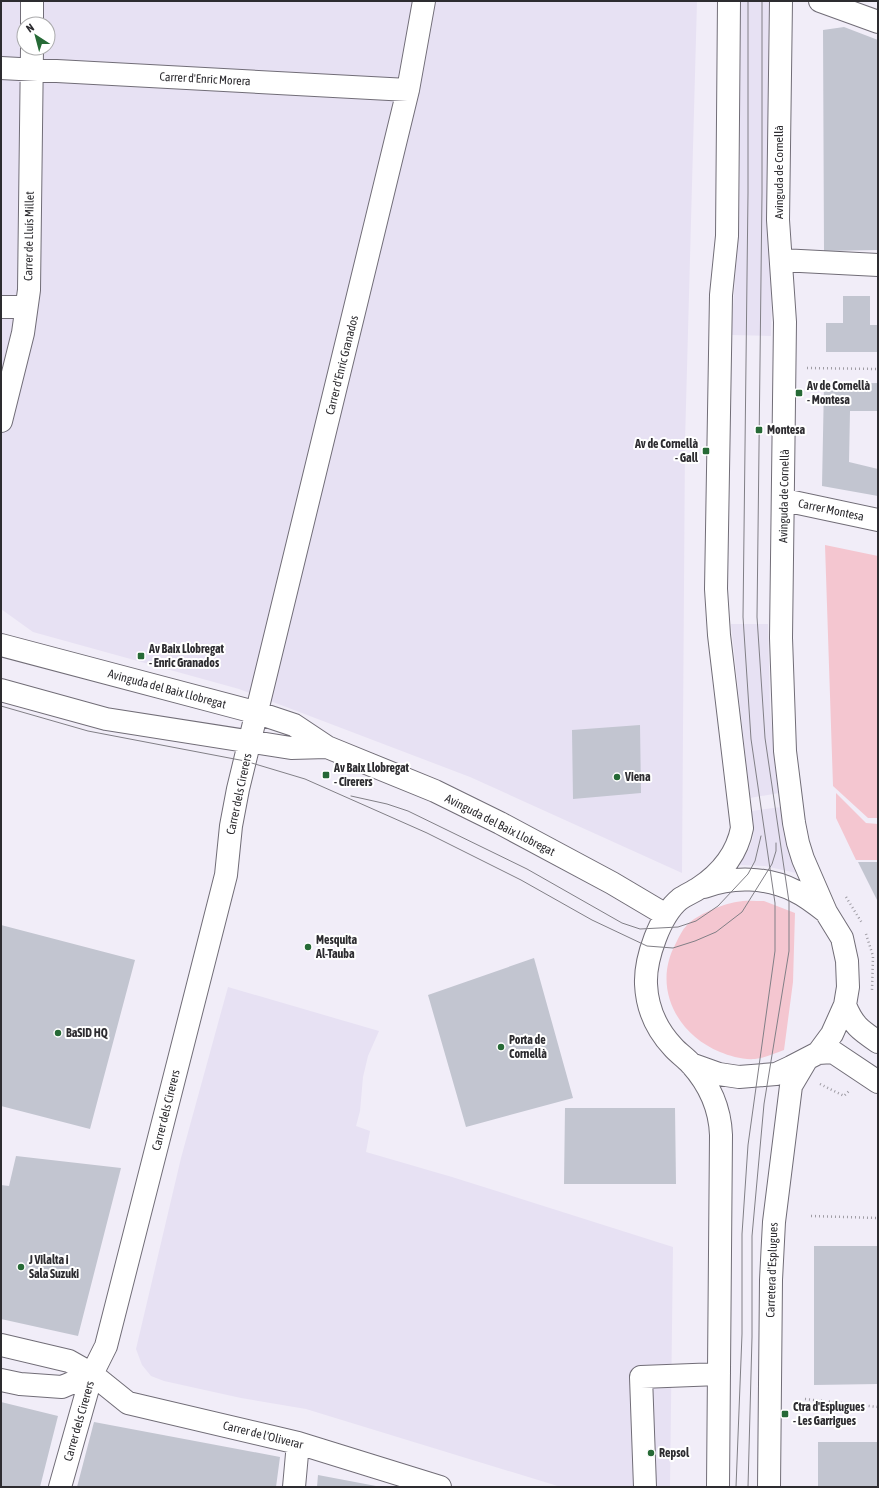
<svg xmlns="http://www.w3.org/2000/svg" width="879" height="1488" font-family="'Asap Condensed',sans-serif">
<rect width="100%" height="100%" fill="#f1edf8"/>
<path fill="#e7e1f3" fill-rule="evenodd" d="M1,1H697L685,442L682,873L470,777L239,689L33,632L1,609ZM24,24H48V48H24Z
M741,1H769L767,227L772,287L771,336L731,335L739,225Z
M731,624H768L770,709L779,793L750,798Z
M781,807L787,842L796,873L765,866L738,865L748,851L753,838L754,825L751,811Z
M228,987L379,1031L368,1056L363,1077L360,1111L356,1126L370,1131L366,1152L452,1177L673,1247L670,1487H561L306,1409L241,1398L164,1381L151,1376L142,1365L136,1349L181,1158Z"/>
<path fill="#f4c6d0" d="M825,545L878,556V818H868L833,786Z
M836,793L866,823L878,824V860H856L836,818Z
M764,901L795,913L793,982L784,1050C775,1053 765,1058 755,1059C743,1060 730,1056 720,1052C676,1034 652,986 676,943C679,937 682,930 687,925C696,915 723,904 736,902C745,900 755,901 764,901Z"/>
<path fill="#c2c5d0" d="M844,27L878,40V250L824,251L823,30Z
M843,296H870V325H878V352H826V323H843Z
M878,383V411H850L849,462L878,469V496L822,486L824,384Z
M640,725L641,793L573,799L572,730Z
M858,862H878V902Z
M1,925L135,960L90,1129L1,1106Z
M534,958L573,1098L466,1127L428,995Z
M565,1108H675L676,1184H564Z
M16,1156L121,1168L78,1336L1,1319V1185L9,1186Z
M814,1246H878V1384L814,1385Z
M1,1402L58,1416L40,1487H1Z
M94,1422L280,1457L276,1487H77Z
M818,1442H878V1487H818Z
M318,1475L376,1486V1487H317Z"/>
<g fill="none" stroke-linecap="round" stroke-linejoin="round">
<g stroke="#716d77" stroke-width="24">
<path id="minor" d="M820,1L878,22
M32,24V1
M1,68L408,90
M781,260L878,265
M1,307H26
M1,421L23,333L29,290L32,48
M784,500L878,520
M1,645L258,713L294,725L327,747L435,791L500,823L612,883L666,915
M1,690L106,719L291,748L327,747
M704,887C733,876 767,877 795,891C806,896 816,904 826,912
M845,1005C853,1025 860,1030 878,1042
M818,1053L833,1052L878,1082
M691,1064L719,1074L739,1077L776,1074L791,1067L818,1053L832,1034L845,1005L848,987L847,961L842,938L826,912L803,859L798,843L794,823L785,751L781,638L785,322L778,220L781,1
M1,1345L69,1361L92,1374L128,1403L298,1443L440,1487
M1,1380L20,1384L62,1387L92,1374
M60,1487L92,1374L106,1346L226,875L231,826L238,789L408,90L424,1
M294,1487L298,1443
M645,1487L641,1377L719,1374
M718,1487L721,1135C720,1108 709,1084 691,1064C686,1058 678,1053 673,1047C657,1030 647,1008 646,984C645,959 660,915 680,899C686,895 693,892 699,888C720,874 737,854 742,828L719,635L716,589L721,295L727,236L729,1
M769,1487L771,1280L774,1222L791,1086L807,1059"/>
</g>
<path stroke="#9f9ca4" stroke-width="2.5" stroke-dasharray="1 3" stroke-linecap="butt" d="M807,368L878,369
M846,897L862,923
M866,934L873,956L872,990
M820,1084L844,1096L849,1091
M811,1216L878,1218
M805,1399L878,1407"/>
<use href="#minor" stroke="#fff" stroke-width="22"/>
<path stroke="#817f86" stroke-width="1" d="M1,706L88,731L245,761L305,779L427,833L521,880L592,920L647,946L673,948L695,941L716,932L742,912L772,864L776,851V843
M351,796L387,804L408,811L527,869L622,923L640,929L678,927L696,921L718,906L748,874L755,861L761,836
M736,1487L742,1334V1234L748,1145L775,951V903L751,739L743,617L748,193V1
M748,1487L752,1337V1236L764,1104L789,951V902L765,738L757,617L762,193V1"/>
</g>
<g fill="#266a36" stroke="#fff" stroke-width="1.5">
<rect x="795" y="389" width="8" height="8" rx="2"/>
<rect x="755" y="426" width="8" height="8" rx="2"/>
<rect x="702" y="447" width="8" height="8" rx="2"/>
<rect x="137" y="652" width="8" height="8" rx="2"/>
<rect x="322" y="771" width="8" height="8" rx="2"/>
<circle cx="617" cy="777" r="4"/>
<circle cx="308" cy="947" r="4"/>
<circle cx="58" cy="1033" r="4"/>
<circle cx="501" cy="1047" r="4"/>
<circle cx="21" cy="1267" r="4"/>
<rect x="781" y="1410" width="8" height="8" rx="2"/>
<circle cx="651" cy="1453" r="4"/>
</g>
<g text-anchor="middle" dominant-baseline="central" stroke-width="4" stroke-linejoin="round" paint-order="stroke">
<g font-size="12" fill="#2d2c30" stroke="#fff">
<text transform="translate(205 79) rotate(3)">Carrer d'Enric Morera</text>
<text transform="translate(779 172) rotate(-90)">Avinguda de Cornellà</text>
<text transform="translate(29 236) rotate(-89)">Carrer de Lluís Millet</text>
<text transform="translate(342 365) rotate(-76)">Carrer d'Enric Granados</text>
<text transform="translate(784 496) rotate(-89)">Avinguda de Cornellà</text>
<text transform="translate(831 510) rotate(12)">Carrer Montesa</text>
<text transform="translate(167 689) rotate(15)">Avinguda del Baix Llobregat</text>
<text transform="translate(239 794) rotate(-78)">Carrer dels Cirerers</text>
<text transform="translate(500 825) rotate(27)">Avinguda del Baix Llobregat</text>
<text transform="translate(166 1110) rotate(-76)">Carrer dels Cirerers</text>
<text transform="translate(772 1270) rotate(-88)">Carretera d'Esplugues</text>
<text transform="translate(79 1421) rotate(-74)">Carrer dels Cirerers</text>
<text transform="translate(263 1435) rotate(14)">Carrer de l'Oliverar</text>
</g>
<g font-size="12" font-weight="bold" fill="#2d2c30" stroke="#fff" text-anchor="start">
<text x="807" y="386">Av de Cornellà<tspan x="807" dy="14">- Montesa</tspan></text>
<text x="767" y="430">Montesa</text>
<text x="698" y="444" text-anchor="end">Av de Cornellà<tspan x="698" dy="14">- Gall</tspan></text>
<text x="149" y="649">Av Baix Llobregat<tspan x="149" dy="14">- Enric Granados</tspan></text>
<text x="334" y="768">Av Baix Llobregat<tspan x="334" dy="14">- Cirerers</tspan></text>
<text x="625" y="777">Viena</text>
<text x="316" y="940">Mesquita<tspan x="316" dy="14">Al-Tauba</tspan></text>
<text x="66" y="1033">BaSID HQ</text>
<text x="509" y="1040">Porta de<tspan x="509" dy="14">Cornellà</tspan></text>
<text x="29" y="1260">J Vilalta i<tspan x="29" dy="14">Sala Suzuki</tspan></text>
<text x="793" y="1407">Ctra d'Esplugues<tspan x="793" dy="14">- Les Garrigues</tspan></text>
<text x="659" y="1453">Repsol</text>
</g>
</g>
<rect width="879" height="1488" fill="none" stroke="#2d2c30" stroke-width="4"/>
<g transform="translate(36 36) rotate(324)"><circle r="19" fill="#ffffff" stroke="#ababac"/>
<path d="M0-3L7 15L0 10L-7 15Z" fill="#266a36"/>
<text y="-6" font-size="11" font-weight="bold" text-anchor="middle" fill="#2d2c30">N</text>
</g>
</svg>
